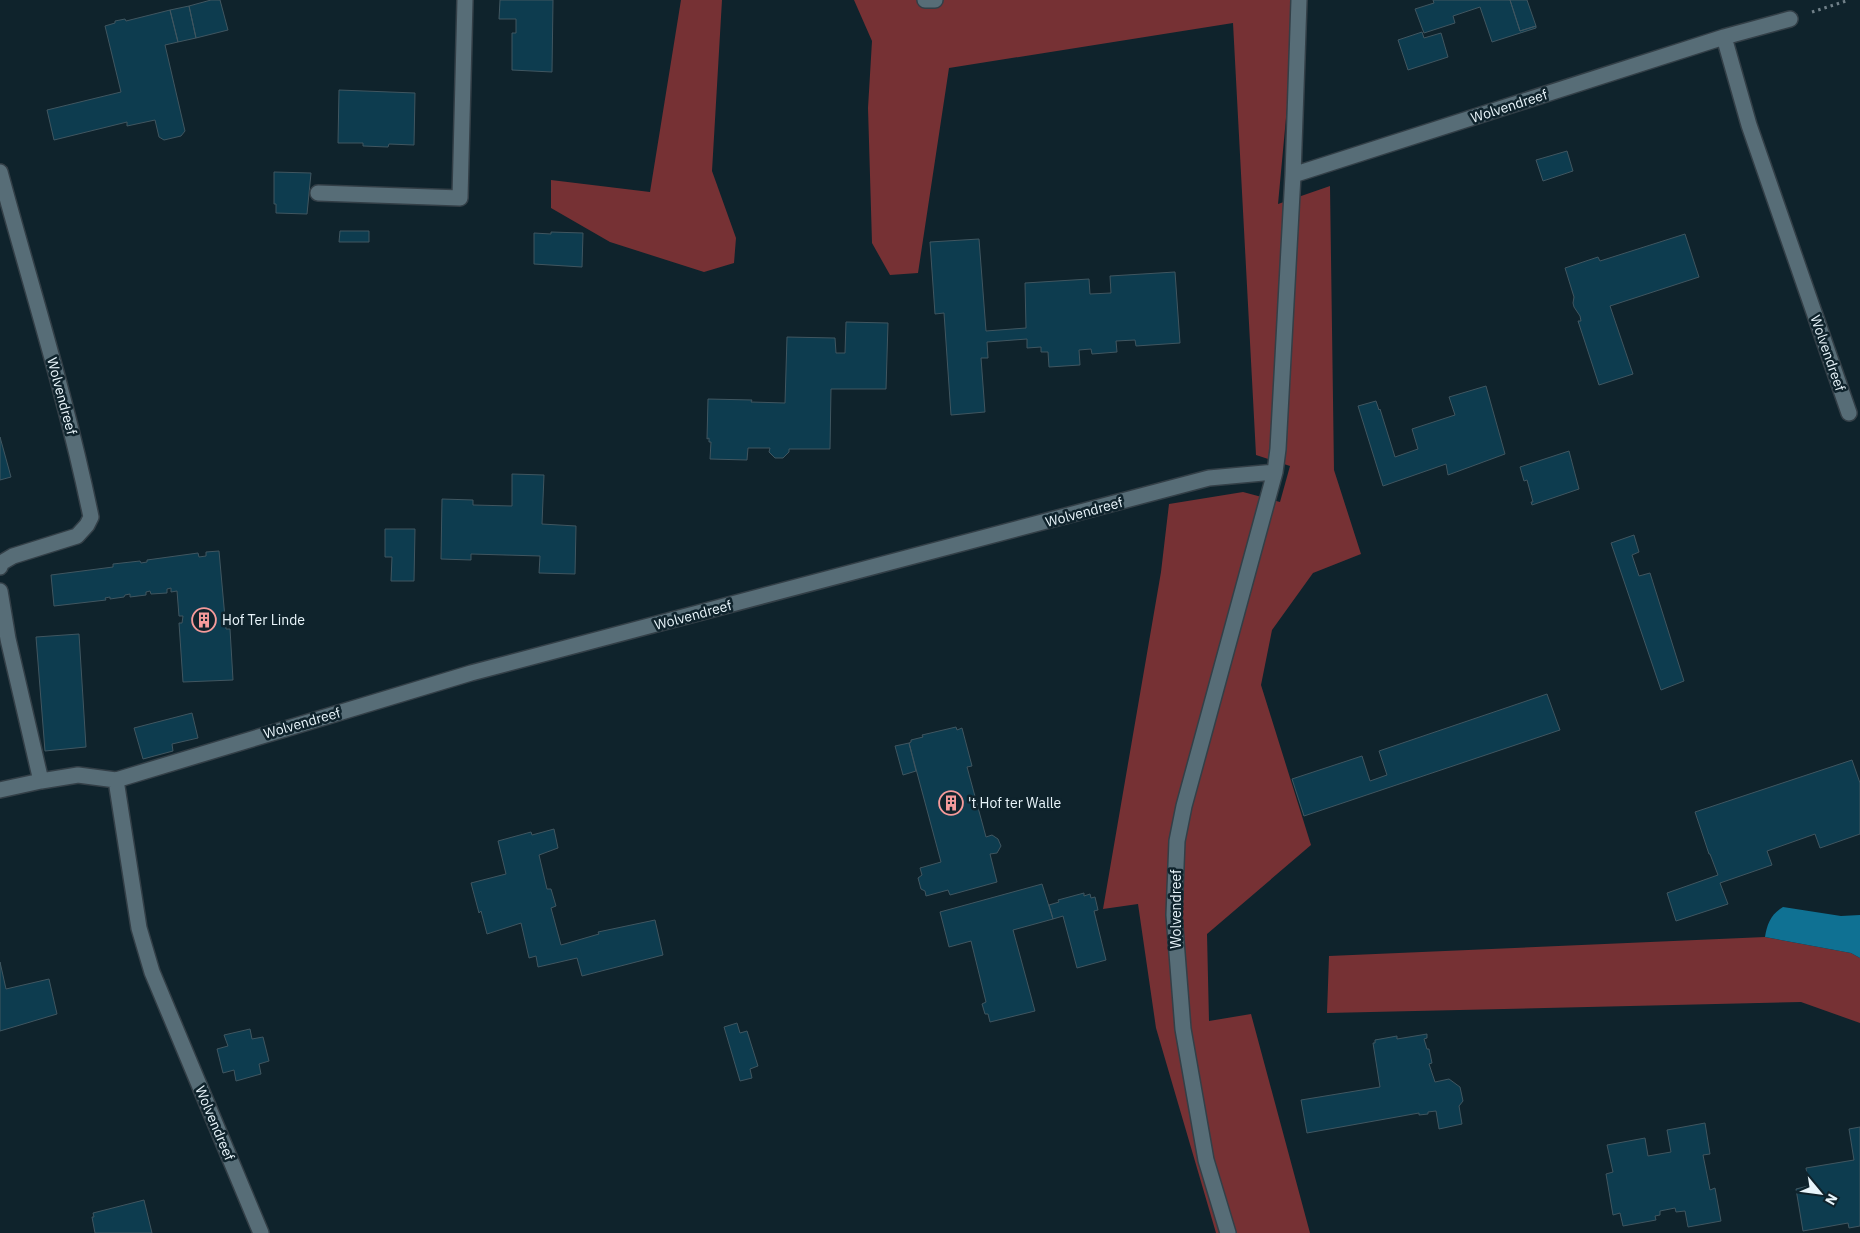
<svg xmlns="http://www.w3.org/2000/svg" width="1860" height="1233" font-family="'IBM Plex Sans',sans-serif">
<rect width="100%" height="100%" fill="#0f232c"/>
<path fill="#763134" d="M681,0H722L712,171L736,238L734,263L704,272L610,242L551,208V180L650,192Z
M854,0H1297L1278,204L1330,186L1334,470L1361,554L1313,573L1272,630L1261,685L1311,845L1207,934L1209,1021L1251,1014L1310,1233H1216L1156,1028L1138,904L1103,909L1161,572L1169,504L1243,492L1280,502L1290,466L1256,455L1233,23L949,68L918,273L890,275L872,243L868,108L872,41Z
M1765,937L1851,953L1860,958V1023L1801,1002L1327,1013L1329,956Z"/>
<path fill="#0f7193" d="M1783,907L1841,916L1860,915V958L1851,953L1765,937C1767,924 1771,914 1783,907Z"/>
<path fill="#0d3c4f" stroke="#405660" d="M211,0H220L228,30L196,38L189,6Z
M500,0H553L552,72L512,70V33H516V19H499Z
M1433,0H1510L1520,31L1536,26V28L1492,42L1480,7L1453,16L1455,23L1424,33L1415,9L1434,3Z
M1510,0H1527L1536,26L1520,31Z
M189,6L196,38L178,42L170,10Z
M170,10L178,42L165,45L185,131L181,136L164,140L159,137L155,120L127,126V122L54,140L47,110L121,92L105,26L115,23V21L125,19L126,21Z
M1422,32L1424,38L1441,33L1448,57L1408,70L1398,40Z
M339,90L415,93L414,145L389,144L388,147L363,146V143H338Z
M1567,151L1573,171L1543,181L1536,160Z
M274,172L311,173L307,214L276,213V204H274Z
M340,231H369V242H339Z
M551,232L583,233L582,267L534,264V233L551,234Z
M1685,234L1699,277L1610,306L1633,374L1599,385L1578,321H1581L1580,316L1574,307L1573,303L1574,297L1565,268L1598,257L1600,261Z
M979,239L986,331L1026,328L1025,283L1089,279L1090,294L1111,293L1110,276L1175,272L1180,343L1136,346L1135,340L1116,341L1117,352L1092,354L1091,349L1079,350L1080,365L1049,367L1048,352H1041V347L1027,348V339L987,342L988,358H981L985,412L951,415L944,313L935,314L930,242Z
M846,322L888,323L886,389H831L830,449H789V452L783,458H775L769,452L770,448H748L747,460L710,459L711,442H709V438L707,439L708,399L752,400L751,402L785,403L787,337L835,338L836,353H845Z
M1486,386L1505,454L1448,475L1446,464L1383,486L1358,406L1376,401L1379,410L1380,409L1395,457L1418,449L1412,429L1455,415L1449,397Z
M0,437L11,477L0,480Z
M1569,451L1579,489L1532,505L1531,502H1533L1527,480L1524,481L1520,467Z
M512,474L544,475L542,524L576,526L575,574L539,573L540,556L471,554V560L441,559L442,499L473,500V505L512,506Z
M385,529H415L414,581H391L392,557H385Z
M1634,535L1639,552L1632,555L1639,576L1650,573L1684,681L1661,690L1611,543Z
M219,551L226,629H230L233,680L183,682L179,623H182L183,616H179L177,591L171,592V588L167,589V593L151,594L150,591L146,592V595L130,597V594L125,595L124,597L110,599V597L105,598L106,600L54,606L51,575L113,567V564L140,561L141,563L147,562V560L198,553L199,557L206,556V552Z
M79,634L86,747L45,751L36,637Z
M1547,694L1560,730L1304,816L1292,779L1362,756L1370,781L1387,775L1379,751Z
M192,713L198,738L172,744L173,751L143,759L134,728Z
M956,727L957,730L962,728L972,766L967,767L986,837L992,835L998,839L1001,846L997,853L990,854L997,882L950,895L948,890L926,896L925,891L921,889L918,878L922,875L920,868L941,862L909,743L911,742V740L923,737L922,735Z
M909,743L916,771L903,775L895,746Z
M1852,760L1860,783V834L1820,848L1815,834L1767,851L1772,865L1720,883L1728,904L1676,921L1667,893L1718,875L1710,854H1709L1695,812Z
M554,829L558,848L539,855L547,889H551L556,906L551,908L561,945L599,934L598,932L655,920L663,955L582,976L577,958L538,967L536,956L529,958L521,923L487,934L481,911L479,913L471,883L506,874L498,841L531,832L532,835Z
M1042,884L1053,919L1013,930L1035,1011L990,1022L988,1014H985L982,1004L986,1002L971,941L949,947L940,912Z
M1084,893V896L1090,894L1091,898L1095,897L1098,910L1094,911L1106,960L1077,968L1063,916L1053,919L1049,905L1059,902L1058,900Z
M0,962L6,989L49,979L57,1014L0,1031Z
M737,1023L740,1033L747,1031L758,1066L750,1069L752,1078L740,1081L724,1027Z
M250,1029L252,1039L263,1037L269,1061L259,1064L261,1074L236,1081L234,1070L223,1073L217,1049L228,1046L224,1035Z
M1427,1034V1038L1424,1039L1427,1049H1429L1432,1063L1429,1064L1435,1082L1449,1079L1460,1087L1463,1101L1459,1106L1462,1124L1439,1129L1436,1111L1428,1112V1114L1419,1115V1113L1307,1133L1301,1100L1380,1087L1373,1043H1375V1040L1397,1036V1039Z
M1705,1123L1710,1154L1703,1155L1710,1190L1715,1188L1721,1221L1688,1227L1685,1211L1676,1212L1675,1208L1660,1211V1215L1655,1216L1656,1220L1623,1226L1620,1213L1613,1215L1606,1174L1613,1172L1607,1145L1645,1138L1648,1156L1671,1152L1667,1130Z
M1860,1127V1226L1849,1228L1848,1223L1803,1231L1796,1189L1808,1186L1806,1168L1854,1160L1849,1129Z
M144,1200L152,1233H95L92,1217H94L93,1213Z"/>
<g fill="none" stroke-linecap="round" stroke-linejoin="round">
<g stroke="#333f47" stroke-width="18">
<path id="lane" d="M318,193L460,198L465,0"/>
</g>
<g stroke="#333f47" stroke-width="18">
<path id="street" d="M925,0H935
M1790,19L1724,37L1749,125L1849,413
M0,172C31,287 67,400 91,517L87,525L77,536L13,556L1,563L0,567
M1293,175L1724,37
M0,591L8,639L41,781L78,775L116,780L471,673L1209,478L1275,472
M116,780L139,928L152,972L261,1233
M0,790L41,781
M1228,1233L1206,1160L1183,1029L1174,915L1177,841L1184,806L1275,472L1278,449L1293,175L1299,0"/>
</g>
<path stroke="#718189" stroke-width="3" stroke-dasharray="2.5 4" stroke-linecap="butt" d="M1812,12L1849,0"/>
<use href="#lane" stroke="#576d77" stroke-width="15"/>
<use href="#street" stroke="#576d77" stroke-width="15"/>
</g>
<defs>
<g id="building-ring" transform="scale(1.25)"><circle r="9.5" fill="#0f232c" stroke="#f59b9b" stroke-width="1.5"/><path d="M-4-6H4V6H1V3H-1V6H-4ZM-2.5-4.3h1.7v1.8h-1.7ZM.8-4.3h1.7v1.8H.8ZM-2.5-1h1.7V.8h-1.7ZM.8-1h1.7V.8H.8Z" fill="#f59b9b"/></g>
</defs>
<g fill-rule="evenodd">
<use href="#building-ring" x="204" y="620"/>
<use href="#building-ring" x="951" y="803"/>
</g>
<g text-anchor="middle" dominant-baseline="central" stroke-width="5" stroke-linejoin="round" paint-order="stroke">
<g font-size="14" fill="#e9f5fb" stroke="#0f232c">
<text transform="translate(1509 106) rotate(-18)">Wolvendreef</text>
<text transform="translate(1828 353) rotate(71)">Wolvendreef</text>
<text transform="translate(62 396) rotate(75)">Wolvendreef</text>
<text transform="translate(1084 512) rotate(-15)">Wolvendreef</text>
<text transform="translate(693 615) rotate(-15)">Wolvendreef</text>
<text transform="translate(302 723) rotate(-16)">Wolvendreef</text>
<text transform="translate(1176 909) rotate(-90)">Wolvendreef</text>
<text transform="translate(215 1123) rotate(67)">Wolvendreef</text>
</g>
<g font-size="14" fill="#e9f5fb" stroke="#0f232c" text-anchor="start">
<text x="222" y="620">Hof Ter Linde</text>
<text x="968" y="803">'t Hof ter Walle</text>
</g>
</g>
<g transform="translate(1820 1193) rotate(119)" stroke="#0f232c" stroke-width="4" paint-order="stroke">
<path d="M0-4L9 19L0 12L-9 19Z" fill="#e9f5fb"/>
<text y="-8" font-size="14" font-weight="bold" text-anchor="middle" fill="#e9f5fb">N</text>
</g>
</svg>
